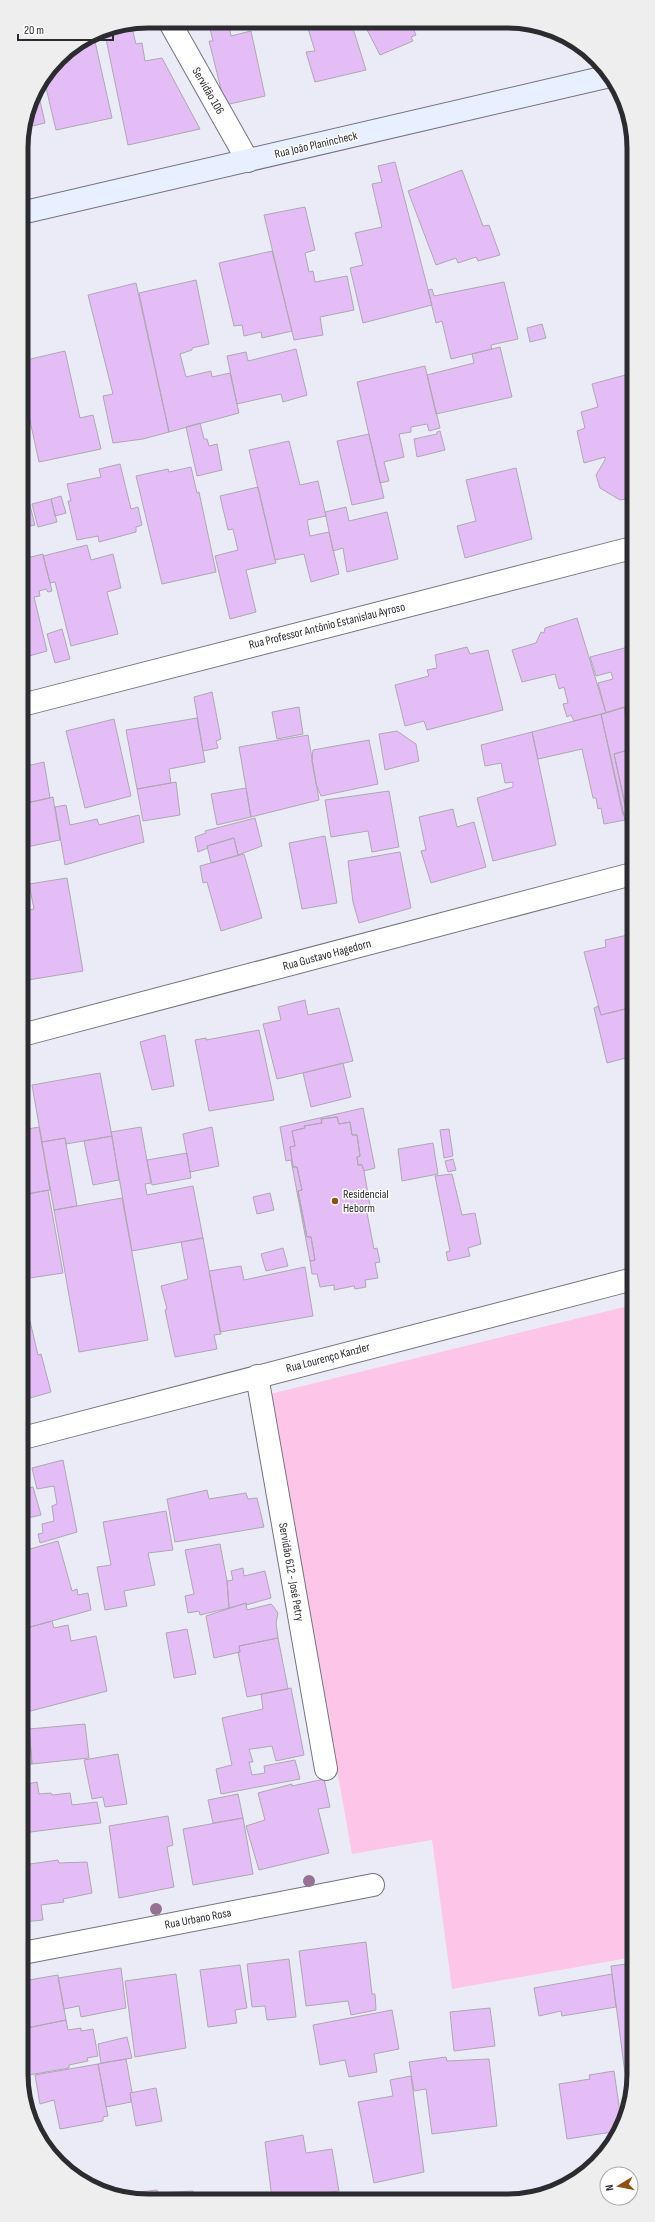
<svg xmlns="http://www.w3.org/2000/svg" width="655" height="2222" font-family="'Sofia Sans Condensed',sans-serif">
<rect width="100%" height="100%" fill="#ebebf8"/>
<path fill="#fdc6e8" d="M632,1305L634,1957L452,1989L432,1840L352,1854L270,1394Z"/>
<path fill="#e4bdf7" stroke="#afa7b3" d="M306,22H351L366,70L315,82L306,52L315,51Z
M363,22L411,23L416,35L411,37L413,41L380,55Z
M229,24L231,36L251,31L265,96L225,105L209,41H213L210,29Z
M132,28L136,44L142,43L145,61L162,58L200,129L128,145L105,34Z
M94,37L112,118L56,130L44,79L58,58L87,39Z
M38,92L45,123L24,128L31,99Z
M395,162L432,305L363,323L350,268L363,265L355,233L382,227L372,184L382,182L378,166Z
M462,170L483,226L489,225L500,255L478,261L476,257L458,263L456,258L436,265L408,191Z
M305,207L315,250L305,253L309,272L313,271L315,282L347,276L354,310L320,317L323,335L294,340L264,215Z
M272,251L292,331L262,338L261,332L244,336L242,325L234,326L219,263Z
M196,280L209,344L192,348V350L180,354L186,377L211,371L212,377L230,373L239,413L169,432L139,293Z
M504,282L518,339L491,345L492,349L451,359L442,321L436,323L428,290L432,289L434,296Z
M136,283L169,432L143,439L113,443L103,396L113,394L88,295Z
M542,324L546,338L530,342L527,328Z
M500,347L512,397L436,414L427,375L474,363L472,354Z
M296,349L307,395L283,402L281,394L237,404L227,356L246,352L248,361Z
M65,351L80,418L93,415L101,449L39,462L22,384V361Z
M425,366L440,428L429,431L427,424L411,427V432L399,434L404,457L384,462L389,481L380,483L357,382Z
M629,374L632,387V498L620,500L600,488L596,475L605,460V457L584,463L577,431L585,428L581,412L598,407L592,384Z
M22,384L26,404L22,405Z
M200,423L204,439H207L209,446L217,444L222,470L197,476L186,427Z
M440,431L445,450L417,457L414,439L437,434V432Z
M369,434L384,498L352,505L337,441Z
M289,441L300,485L318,481L325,512L326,516L307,520L310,536L329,532L339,574L311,582L304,554L275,560L249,450Z
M120,464L131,509L138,507L142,525L136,527V532L99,542L98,536L77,540L68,501H71L67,484L101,477L99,469Z
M191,467L197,493L199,492L216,572L162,584L136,476L168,469L169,472Z
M516,468L532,539L465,558L457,526L476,521L466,480Z
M22,474L35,525L22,528Z
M258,487L276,563L246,570L256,612L230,619L215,556L238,550L233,529L228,530L220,496Z
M61,496L66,513L55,516L51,499Z
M51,499L57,522L38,527L32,504Z
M346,507L349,521L387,512L398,559L347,572L343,548L333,551L325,512Z
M87,545L91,560L113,554L121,588L107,592L118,634L71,646L55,582L50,583L43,556Z
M43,554L52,591L48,592L46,589L39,591L40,596L34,597L47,651L22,658V573L26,572L23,559Z
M577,618L606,713L574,721L571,715L567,717L563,704L568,703L564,687L559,689L555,674L522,682L512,650L536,643L541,632L544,633L545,628Z
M62,629L70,659L55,663L47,634Z
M632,646V705L606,713L598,683L613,679L611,672L596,676L590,657Z
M467,647L470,654L488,650L503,710L427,730L424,721L405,726L395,685L429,676L427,670L437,668L435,655Z
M212,692L221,739L216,741L218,748L203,751L194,697Z
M299,707L303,734L277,739L272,712Z
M624,707L632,749L614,754L627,815H623L601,714Z
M601,714L625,820L604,824L601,808L598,809L596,798H593L582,749L538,759L532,732Z
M197,718L205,762L169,769L171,783L137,789L126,730Z
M114,719L131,796L85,808L66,731Z
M397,731L416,744L419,761L385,770L379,734Z
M532,732L556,845L493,861L477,798L513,787V782L505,783L501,763L485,766L481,745Z
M308,735L319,800L251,817L239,747Z
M369,740L378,784L321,796L316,784L312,761L313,750Z
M632,749V830H631L614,754Z
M44,762L50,798L22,804V767Z
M176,782L180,815L143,821L137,789Z
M246,788L251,817L217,825L211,794Z
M389,791L399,847L372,852L368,831L331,837L325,800Z
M53,797L60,840L22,848V804Z
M66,805L70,825L97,819L99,825L139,815L144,842L65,865L55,807Z
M453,809L457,827L474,822L486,867L431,883L421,851L426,850L419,817Z
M255,818L262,846L238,855L234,838L207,846L208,848L198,852L195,837L206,833L205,831Z
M325,836L337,903L302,909L289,843Z
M234,838L238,855L211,863L207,846Z
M400,852L411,908L359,923L353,902L348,861Z
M244,854L262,918L221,931L207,882L203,883L200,866Z
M67,878L83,971L22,981V911L34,909L29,884Z
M628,935V939H632L633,1007L601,1015L584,952L606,947L605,940Z
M305,1000L308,1015L339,1008L353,1061L277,1079L263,1024L281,1020L278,1007Z
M598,1006L601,1015L625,1009L633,1037V1056L607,1063L594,1008Z
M259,1030L274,1100L209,1111L195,1040L206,1038V1040Z
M165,1035L174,1086L152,1090L140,1042Z
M343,1063L351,1097L311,1107L303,1073Z
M100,1073L112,1136L66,1144L65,1138L42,1142L32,1085Z
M363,1108L375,1168L364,1171L362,1165H358L357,1157L360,1156L357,1135H352L350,1122L339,1124L337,1117L321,1119L322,1123L304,1126L305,1128L292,1131L295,1146L290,1147L293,1167H297L302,1190L298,1191L307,1237H311L315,1260L310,1261L291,1160L286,1161L280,1127Z
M337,1117L339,1124L350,1122L352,1135H357L360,1156L357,1157L358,1165H362L364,1171L371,1211L367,1213L374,1249L377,1248L380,1262L375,1263L378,1278L365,1280L366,1287L355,1289L354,1286L334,1290V1285L320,1287L317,1274H312L310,1261L315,1260L311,1237H307L298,1191L302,1190L297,1167H293L290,1147L295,1146L292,1131L305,1128L304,1126L322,1123L321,1119Z
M39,1127L50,1190L22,1195V1130Z
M141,1127L151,1183L145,1184L147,1195L193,1186L203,1238L132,1251L111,1132Z
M212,1127L219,1166L190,1172L183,1134Z
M449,1129L453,1156L444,1158L440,1130Z
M112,1136L119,1180L93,1185L84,1141Z
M65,1138L77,1206L54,1210L42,1142Z
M433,1143L438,1174L402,1181L398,1149Z
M187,1153L191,1178L152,1185L147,1160Z
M453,1159L456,1170L448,1172L445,1161Z
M452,1174L462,1215L475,1213L481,1244L468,1248L470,1256L448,1261L446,1252L450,1251L435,1176Z
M48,1190L63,1273L23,1279L22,1195Z
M270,1193L274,1210L257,1214L253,1197Z
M122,1198L148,1340L79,1352L54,1210Z
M203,1238L221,1334L214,1335L217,1349L175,1357L165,1310L167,1309L161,1286L188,1279L181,1242Z
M283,1248L288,1266L266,1271L261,1254Z
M241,1266L244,1280L305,1267L313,1316L220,1332L209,1271Z
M30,1321L38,1355L41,1354L51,1392L23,1400V1322Z
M63,1460L77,1532L40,1543L38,1534L43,1533L42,1524L54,1521L52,1506L57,1504L54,1486L37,1489L32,1468Z
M33,1487L41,1515L23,1519V1489Z
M207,1490L209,1499L246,1493L248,1499L257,1498L264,1527L175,1542L167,1499Z
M166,1511L173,1550L148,1553L155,1585L124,1591L127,1606L105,1610L97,1567L111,1565L103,1522Z
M58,1541L72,1591L77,1589L78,1595L88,1593L91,1610L23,1629V1551Z
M220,1544L227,1581L229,1608L200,1615L199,1611L188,1613L185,1596L194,1594L185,1550Z
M243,1568L244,1576L265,1571L271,1598L246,1605V1603L229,1608L227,1581L233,1580L231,1571Z
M246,1603L247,1610L271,1604L273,1606L278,1613L276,1623L278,1638L239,1646L240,1652L214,1658L206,1616Z
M52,1621L54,1628L68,1625L71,1641L96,1636L107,1691L23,1713V1629Z
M187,1629L196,1674L174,1678L166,1633Z
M278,1638L288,1689L247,1697L238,1652H240L239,1646Z
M291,1688L304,1755L276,1761L272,1746L252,1749H249L253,1762H249L252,1775L265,1773L264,1766L295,1760L300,1779L221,1794L216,1769L232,1765L222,1718L263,1709L261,1694Z
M85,1724L89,1758L32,1764L29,1729Z
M29,1727L32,1764L23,1765V1728Z
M118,1754L127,1804L105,1807L103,1797L92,1799L84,1760Z
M324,1779L330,1807L318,1809L329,1853L259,1870L246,1826L265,1820L258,1793L292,1784V1786Z
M37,1782L39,1794L51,1793L52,1795L70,1793L72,1805L97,1802L101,1823L23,1833V1785Z
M238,1794L243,1818L213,1823L208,1800Z
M168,1816L173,1845L167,1847L174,1887L119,1898L109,1826Z
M243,1818L253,1874L193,1885L183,1829Z
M58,1860L59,1863L87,1862L92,1893L63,1899L64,1902L41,1905L43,1920L23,1922V1865Z
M366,1942L372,1994H375L376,2010L351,2015L348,2001L306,2006L299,1951Z
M289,1959L296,2017L267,2020L265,2006L252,2007L247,1964Z
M634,1963V2082L629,2104L611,1966Z
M240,1965L247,2008L235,2010L237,2023L208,2027L200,1970Z
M121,1968L126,2008L81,2017L79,2006L64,2009L58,1978Z
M176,1974L186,2048L135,2057L125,1981Z
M612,1974L616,2007L562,2016L561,2011L539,2016L534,1988Z
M58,1975L66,2020L27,2028L23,2007V1981Z
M490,2008L495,2046L454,2051L450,2012Z
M392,2010L399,2049L374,2054L377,2072L349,2077L345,2060L320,2065L313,2025Z
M66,2020L68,2030L81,2028V2031L93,2029L98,2056L87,2058L88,2061L69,2065V2068L29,2075L23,2044V2037L29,2036L27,2028Z
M127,2037L132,2058L101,2063L98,2044Z
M446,2057L447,2061L489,2059L497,2126L432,2134L426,2089L414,2091L409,2062Z
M126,2059L132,2092L130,2093L131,2102L106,2107L98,2064Z
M98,2064L108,2116L103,2117V2121L60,2129L54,2100L40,2104L35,2075Z
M614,2071L622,2126L619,2131L567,2139L559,2084L590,2079L589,2075Z
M411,2076L424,2172L374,2183L358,2102L393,2096L390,2080Z
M156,2088L162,2121L136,2126L130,2093Z
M303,2135L306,2153L332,2149L339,2191L272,2199L265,2142Z
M157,2190L158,2193L193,2191L195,2199H123L113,2195Z"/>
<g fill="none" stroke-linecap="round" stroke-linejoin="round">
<g stroke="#74737f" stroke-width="24">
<path id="street" d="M169,21L248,161
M22,705L632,548
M22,1035L632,874
M257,1376L326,1769
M23,1438L633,1279
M23,1953L373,1885"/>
</g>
<g stroke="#74737f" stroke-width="24">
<path id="secondary" d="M21,213L610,76"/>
</g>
<use href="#street" stroke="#fff" stroke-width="22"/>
<use href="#secondary" stroke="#e8effe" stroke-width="22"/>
</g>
<g fill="#967192">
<circle cx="309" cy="1881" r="6"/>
<circle cx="156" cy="1909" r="6"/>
</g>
<circle fill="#8d5111" stroke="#fff" stroke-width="1.5" cx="335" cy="1201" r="4"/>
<g text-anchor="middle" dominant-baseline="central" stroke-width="3" stroke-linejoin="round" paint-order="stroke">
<g font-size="12" fill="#2b2b30" stroke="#fff">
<text transform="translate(208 91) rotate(60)">Servidão 106</text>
<text transform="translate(316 145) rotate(-13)">Rua João Planincheck</text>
<text transform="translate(327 626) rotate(-14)">Rua Professor Antônio Estanislau Ayroso</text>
<text transform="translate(327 955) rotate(-15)">Rua Gustavo Hagedorn</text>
<text transform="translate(328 1358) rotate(-15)">Rua Lourenço Kanzler</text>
<text transform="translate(291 1572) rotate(80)">Servidão 612 - José Petry</text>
<text transform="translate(198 1919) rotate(-11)">Rua Urbano Rosa</text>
</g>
<g font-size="12" fill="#2b2b30" stroke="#fff" text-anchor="start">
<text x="343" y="1194">Residencial<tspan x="343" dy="14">Heborm</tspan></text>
</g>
</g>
<path d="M0 0H655V2222H0ZM148 28H507A120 120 0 0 1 627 148V2074A120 120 0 0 1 507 2194H148A120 120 0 0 1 28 2074V148A120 120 0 0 1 148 28Z" fill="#eee" fill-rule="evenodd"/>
<path fill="none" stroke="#2b2b30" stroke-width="5" d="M148 28H507A120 120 0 0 1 627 148V2074A120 120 0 0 1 507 2194H148A120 120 0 0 1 28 2074V148A120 120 0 0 1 148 28Z"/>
<g transform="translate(619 2186) rotate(260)"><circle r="19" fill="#ffffff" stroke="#aaaaac"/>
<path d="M0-3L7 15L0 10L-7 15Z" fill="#8d5111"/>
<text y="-6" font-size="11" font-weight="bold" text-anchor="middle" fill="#2b2b30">N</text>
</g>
<path d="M18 34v6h95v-6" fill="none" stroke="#2b2b30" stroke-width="2"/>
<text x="24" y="34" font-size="12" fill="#2b2b30" stroke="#ffffff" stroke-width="3" paint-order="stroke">20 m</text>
</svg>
